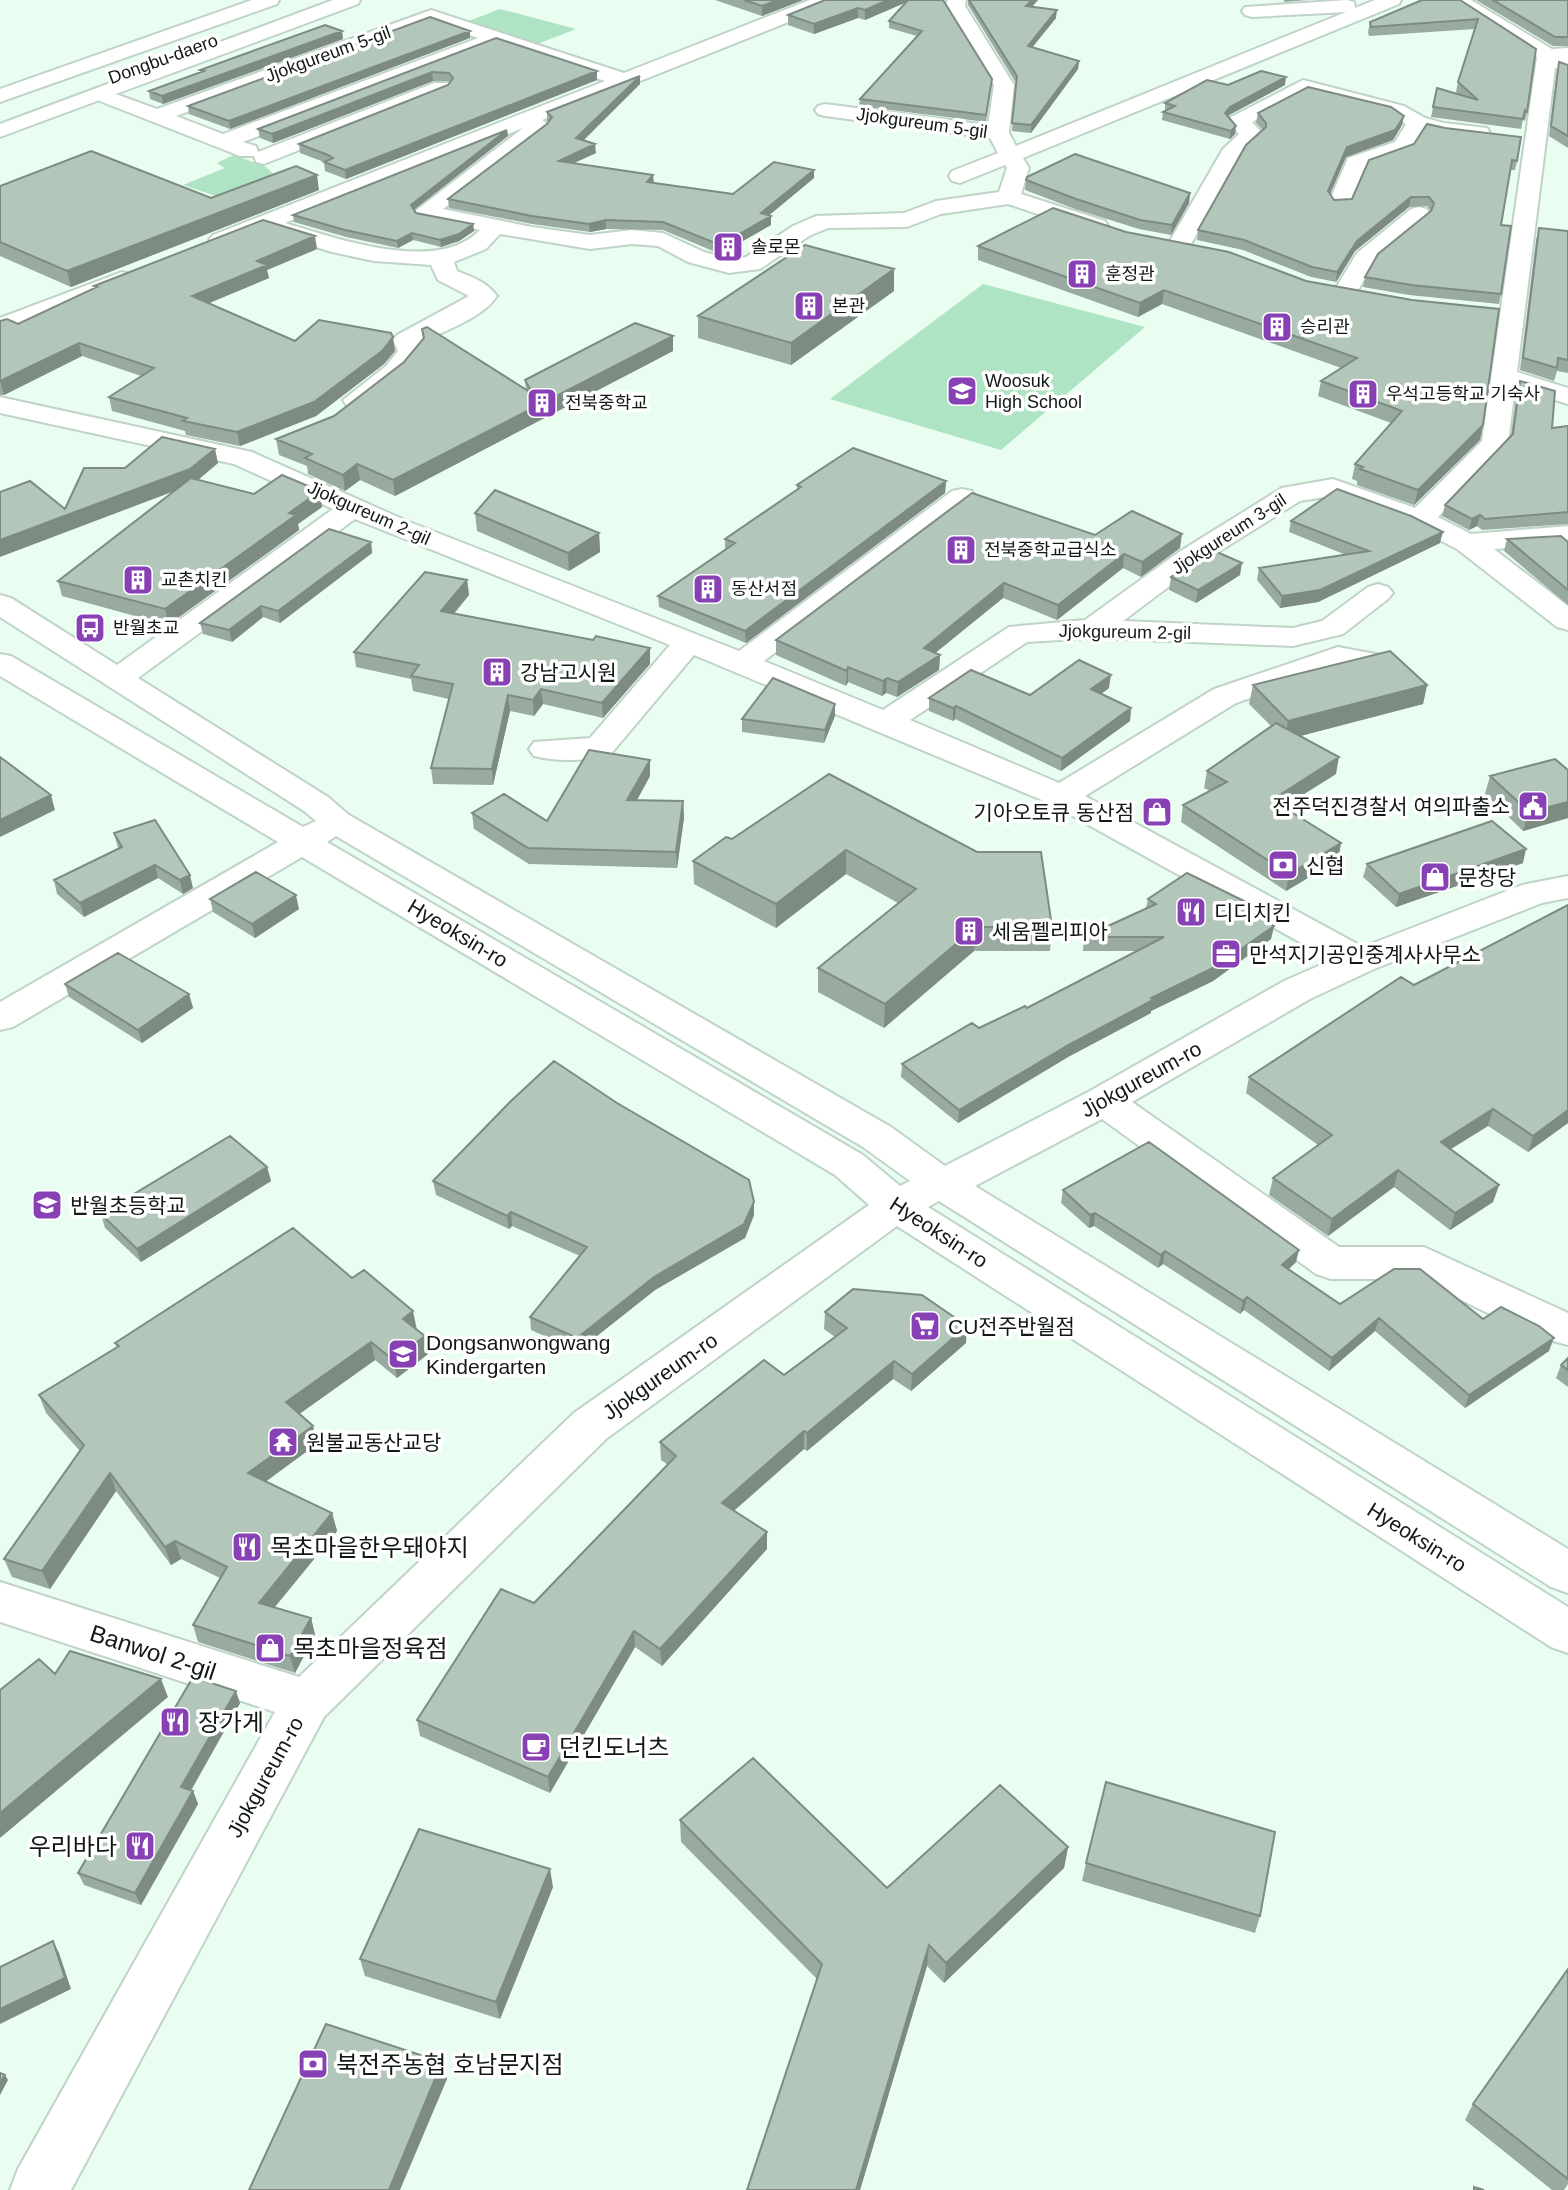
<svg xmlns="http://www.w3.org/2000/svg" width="1568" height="2190" font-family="Helvetica,'Noto Sans KR',sans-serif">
<rect width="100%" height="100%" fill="#e9fef1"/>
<path fill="#aee3c3" d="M500,9L576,29L535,45L466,22Z
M234,155L266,167L285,185L237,203L183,185L225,168L217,163Z
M983,284L1145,327L1001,450L830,399Z"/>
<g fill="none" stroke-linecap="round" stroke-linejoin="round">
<g stroke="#bfd3c6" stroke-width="4">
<path id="minor" d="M810,0H836L834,4L542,120L550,126L546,130L443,209L532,227L590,235L632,230L663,233L704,252L730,259L746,257L793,226L816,216L904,213L936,201L999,192L1007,168L1005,165L960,183L952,181L949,176L952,171L998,153L990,138L825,116L818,114L815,110L818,106L825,104L988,125L994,85L945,6L948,0H966L965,6L1014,85L1009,133L1016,146L1346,12L1252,17L1245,15L1242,11L1245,7L1347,0L1354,2L1355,8L1375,0H1401L1399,4L1023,158L1029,168L1021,194L1105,221L1108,226L1105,231H1089L1008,204L941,214L907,227L828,228L809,236L760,269L729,273L688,262L658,246L632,244L590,249L500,234L486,249L454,262L457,271C472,277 487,282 497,296C482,319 443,331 420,343L424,352C410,372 373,412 347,406L343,400L386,366L398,351L393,340L397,335L469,296L438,280L431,265L374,261L332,252L264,231L229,245H213L209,240L213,235L605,81L497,44L243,142L256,146L258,152L434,83H448L451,87L448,91L264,164L256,162L254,156H240L92,98L89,94L92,90L99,88L157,109L431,10L624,73ZM431,22L478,38L223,134L176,116ZM523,128L414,212L417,217L480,230C437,275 336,238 285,223Z
M1449,0H1471L1552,49L1568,48V73L1555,68L1517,372L1568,388V404L1515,388L1508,443L1438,517L1471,534L1568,526V544L1494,549L1568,606V630L1557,627L1457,549L1410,525L1331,496L1300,501L1199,564L1123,621L1293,628L1322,621L1368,587L1378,584L1388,587L1393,593L1388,599L1343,634L1293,646L1093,638L1027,642L910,720L1059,783L1214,689L1338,647L1381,655L1385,662L1381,669L1370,671L1340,666L1236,703L1085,796L1363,947L1522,885L1568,876V898L1542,903L1374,969L1310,999L1132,1102L1339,1247H1424L1568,1313V1345L1534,1336L1419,1279H1331L1316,1274L1102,1119L975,1186L1568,1549V1593L1551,1587L939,1201L928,1207L1568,1607V1653L1551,1647L897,1226L606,1439L324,1717L71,2190H10L18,2169L275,1712L0,1622V1582L299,1677L574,1413L869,1205L835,1175L302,857L13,1027L0,1030V1002L278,842L0,676V654L11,656L303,827L316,821L304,811L0,617V595L11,598L117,665L333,509L234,464L0,413V397L252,452L407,521L739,651L952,491L962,489L972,491L976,497L972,503L764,661L883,710L1009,627L1085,620L1179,552L1282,488L1333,479L1415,508L1482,441L1537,57ZM355,519L670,645L590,738L534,742L529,749L534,756C557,762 587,761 610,755L694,655L1049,803L1332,960L1284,981L1090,1091L945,1166L891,1127L349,815L328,797L138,678ZM336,836L863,1147L910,1181L900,1186L863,1155L327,842Z
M1303,80L1404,106L1425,118L1444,123L1487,128L1490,133L1487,138L1479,139L1424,130L1411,151L1365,167L1351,202L1348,207H1332L1329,202L1348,158L1395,142L1406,124L1390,114L1306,93L1252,122L1263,134L1243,153L1187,251H1171L1167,246L1223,149L1239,134L1227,121L1231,117Z
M1419,207L1427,209L1430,214L1427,219L1374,262L1353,299L1344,301L1335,299L1332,294L1357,253L1411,209Z
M122,272L130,274L134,279L130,284L0,334V318Z"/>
</g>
<g stroke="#bfd3c6" stroke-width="4">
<path id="major" d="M252,0H279L277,4L0,102V89Z
M333,0H360L358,4L0,137V124Z"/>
</g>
<use href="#minor" fill="#fff" fill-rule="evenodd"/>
<use href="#major" fill="#fff" fill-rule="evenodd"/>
</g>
<path fill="#99aaa0" d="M715,0H803L762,16Z
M825,0L944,3L992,79L986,122L859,106L860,99L917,36L889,28V21L905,3L865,20L858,18L814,34L788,25V15Z
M968,0H1038L1032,7L1056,18L1032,47L1079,61L1078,69L1031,133L1012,131L1016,83L968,5Z
M1283,0H1308L1285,2Z
M1460,0L1536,49L1527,112L1525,121L1523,120L1521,129L1431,117L1437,88L1460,95L1456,92L1458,82L1475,29L1369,36L1368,32L1370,22Z
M1476,0H1568V46H1553Z
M342,31L343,39L163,104L150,99L149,91L200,72V70Z
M470,38L230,129L189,114L188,106Z
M496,38L597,71V80L346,179L325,171L324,162L300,153L299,144L448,85L450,81H433L273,143L260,138L258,129Z
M1559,62L1568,65V148L1549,136L1557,72Z
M640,76V84L583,140L596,153L573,163L654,183L733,194L814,178L769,215L771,225L720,254L663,230L606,229L590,232L532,224L449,208L448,199L549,122L547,121V112Z
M1228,85H1285L1229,115L1228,116L1236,126L1235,134L1230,139L1162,120L1163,112L1165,111V103Z
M1258,113L1402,125L1393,140L1346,157L1330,194L1334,200L1352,199L1369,160L1517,161L1515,170H1510L1501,225V294L1499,304L1409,295L1363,287L1365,277L1431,211L1427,206L1409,207L1355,251L1336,282L1311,277L1243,250L1197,240L1198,230L1263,130L1256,123Z
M507,130L508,136L414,210L416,213L473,224L474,231L459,241L441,247L413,240L398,248L346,237L294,222L293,215Z
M1026,180L1190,193L1189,203L1171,235L1139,229L1075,209L1025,190Z
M0,186L211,198L319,190L71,287L0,256Z
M1539,228L1568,231V373L1557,371L1554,381L1520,370L1536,240Z
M1126,232L1483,425L1480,440L1414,505L1357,485V481L1352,479L1355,464L1391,423L1318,396L1321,381L1341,368L1162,304L1138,317L978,260V246Z
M317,249L267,270L269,278L209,303L295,341L395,351L384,364L316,416L240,446L186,435L185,431L112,411L109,397L141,376L82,356L4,395H0V321L18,324L94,288V286Z
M894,291L791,365L698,338V316Z
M422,329L526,390L525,380L673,336V351L395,496L360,480L345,491L308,474L307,466L279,455L276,439L334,416L404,362L423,340Z
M1520,381L1552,428L1568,426V524L1482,530L1477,526L1469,530L1442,516L1445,505L1511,435L1517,391Z
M218,463L198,480L254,494L320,491L322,507L298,524L299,530L168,625L62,596L58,581L175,490L65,509L125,468Z
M946,481L945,493L746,643L659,607L658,596L725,549V539L797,489V485Z
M475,513L599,533L600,552L569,571L477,531Z
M1291,521L1440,543L1318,602L1280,608L1257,580L1259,568L1346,555L1289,532Z
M1095,535L1180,548L1141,577L1123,568L1057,620L1003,598L935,653L940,655L939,670L897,697L886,693L882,696L848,682L846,686L776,655V640Z
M1507,539L1568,542V605L1504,551Z
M371,542L372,553L280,623L263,617L232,642L203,634L200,623Z
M1240,575L1196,603L1169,590L1171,577Z
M467,580L469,595L454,614L650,664L603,718L543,704L534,716L510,711L493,785L433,784L431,768L449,699L413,691L411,679L356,667L354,652Z
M1253,685H1427L1423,704L1300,736L1336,774L1283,807L1341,843L1338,860L1286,891L1181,822L1183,805L1210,791L1204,788L1207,771L1271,726L1249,704Z
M1109,688L1101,694L1131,708L1130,721L1061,771L955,719L953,721L929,711V698L1030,695Z
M835,704V716L824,743L742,732V719Z
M1568,770V818L1523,831L1485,794L1490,776Z
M829,774L1052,927L1050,951H974L884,1028L818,992V968L898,903L846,874L776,928L694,884L693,861L732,839Z
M650,776L637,800L683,801L684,818L677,868L529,864L474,829L472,813L547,821Z
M114,833L193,888L183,894L158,878L84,917L57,894L54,880L118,848Z
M1523,863L1396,907L1363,877L1367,864Z
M210,899L299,909L255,938L213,912Z
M1148,899L1245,908L1274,926L1271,939L1213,981L1151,1011V1013L1068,1057L958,1123L901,1077L902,1064L1027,1008L1139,951H1083L1084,937L1146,908Z
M1401,977L1568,1123L1528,1152L1488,1126L1451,1149L1499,1185L1493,1202L1450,1230L1394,1187L1328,1236L1269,1195L1273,1178L1318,1145L1246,1093L1249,1077Z
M65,984L189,994L193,1008L142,1043L69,997Z
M267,1167L271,1181L141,1262L105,1228L101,1214Z
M433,1181L754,1215L745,1238L655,1290L578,1351L531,1330L530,1317L580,1256L512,1226L509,1229L436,1195Z
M1063,1190L1296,1262L1289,1269L1340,1304L1483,1319L1549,1351L1465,1408L1375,1331L1329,1371L1244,1310L1240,1314L1163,1264L1158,1268L1094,1226L1089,1228L1061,1203Z
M352,1278L425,1336L428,1354L397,1378L375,1360L299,1414L317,1444L265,1481L332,1513L337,1531L275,1607L311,1618L315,1635L295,1673L198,1642L193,1625L220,1578L181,1559L171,1565L116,1491L50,1589L12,1577L4,1559L80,1451L46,1413L39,1395L117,1347L115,1343Z
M825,1312L966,1343L911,1391L893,1379L807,1451L804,1449L734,1511L767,1549L662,1666L635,1647L550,1793L420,1736L417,1720L534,1603L668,1465L661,1460L660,1442L784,1375L835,1337L824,1329Z
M1568,1358V1387L1556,1378L1561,1365Z
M240,1703L191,1791H193L198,1804L141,1905L84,1885L78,1873Z
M680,1820L887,1888L1068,1847L1064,1868L944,1983L927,1966L860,2190H747L817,1979L681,1842Z
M1086,1863L1260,1916L1255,1933L1082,1881Z
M553,1887L500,2019L365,1976L360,1959Z
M1568,1969V2184L1564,2190H1552L1465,2120L1473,2104Z"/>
<path fill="#7d8b82" d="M777,0H803L762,16V6Z
M888,0H911L865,20V10Z
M1032,0H1038L1025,14L1026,6Z
M858,8V18L814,34V24Z
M1057,10L1056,18L1027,54L1028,46Z
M342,31L343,39L163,104L162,96Z
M470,31V38L230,129L229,121Z
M1079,61L1078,69L1031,133V125Z
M597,71V80L346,179L345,170Z
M432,72L433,81L273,143L272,134Z
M640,76V84L577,147L576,138Z
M1286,77L1285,85L1229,115L1224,121L1225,113L1230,107Z
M1404,116L1402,125L1393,140L1346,157L1327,201L1328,191L1347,147Z
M1236,126L1235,134L1230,139L1231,131Z
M507,130L508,136L411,212V205Z
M595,144L596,153L559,170V161Z
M814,170V178L761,222L771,216V225L720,254V245Z
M317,175L319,190L71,287L67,271Z
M653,175L654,183L647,182Z
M1190,193L1189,203L1171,235L1172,225Z
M1411,197L1409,207L1355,251L1336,282L1337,272L1357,241Z
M606,220V229L590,232L589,224Z
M473,224L474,231L459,241L441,247L440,240Z
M412,233L413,240L398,248L397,241Z
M315,236L317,249L267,270L269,278L195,309L192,296L257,261Z
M894,269V291L791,365V343Z
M1164,290L1162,304L1138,317L1140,303Z
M673,336V351L395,496L393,480Z
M393,337L395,351L384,364L316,416L240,446L237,432Z
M79,343L82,356L4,395L0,381Z
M1483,425L1480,440L1414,505L1418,490Z
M215,449L218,463L193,484L0,557V540Z
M357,464L360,480L345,491L343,475Z
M946,481L945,493L746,643L745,631Z
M320,491L322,507L298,524L299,530L168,625L165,609L289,513Z
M1480,515L1477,526L1469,530L1472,519Z
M1443,532L1440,543L1318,602L1280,608L1282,596Z
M599,533L600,552L569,571L568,553Z
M1182,534L1180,548L1141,577L1142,562Z
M371,542L372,553L280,623L278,611Z
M1124,554L1123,568L1057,620L1058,605Z
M1242,563L1240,575L1196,603L1198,590Z
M467,580L469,595L443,626L441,611Z
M1004,583L1003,598L923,663L924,648Z
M261,606L263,617L232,642L229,630Z
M650,648V664L603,718L602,703Z
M940,655L939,670L897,697L898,682Z
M848,667V682L846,686L847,671Z
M1111,675L1109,688L1090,702L1091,689Z
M887,678L886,693L882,696L883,681Z
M1427,685L1423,704L1285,740L1288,721Z
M541,689L543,704L534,716L533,700Z
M508,695L510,711L493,785L492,769Z
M835,704V716L824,743L825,730Z
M956,706L955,719L953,721V708Z
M1131,708L1130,721L1061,771L1062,758Z
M1339,757L1336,774L1269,816L1272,800Z
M650,760V776L628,816L627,800Z
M51,795L55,810L0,837V820Z
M683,801L684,818L677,868L676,852Z
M1568,802V818L1523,831L1529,812Z
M1341,843L1338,860L1286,891L1289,874Z
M1526,849L1523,863L1396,907L1399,894Z
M846,850V874L776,928V904Z
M155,865L158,878L84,917L80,903Z
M190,875L193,888L183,894L180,880Z
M296,895L299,909L255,938L252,924Z
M1274,926L1271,939L1213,981L1151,1011V1013L1068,1057L958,1123L959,1110L1070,1044L1151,998Z
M976,927L974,951L884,1028L885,1004Z
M189,994L193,1008L142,1043L138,1030Z
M1493,1109L1488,1126L1436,1158L1441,1142Z
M1568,1110V1123L1528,1152L1533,1136Z
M267,1167L271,1181L141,1262L137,1249Z
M1398,1170L1394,1187L1328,1236L1332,1219Z
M1499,1185L1493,1202L1450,1230L1455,1213Z
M754,1202V1215L745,1238L655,1290L578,1351L577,1338L654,1277Z
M511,1212L512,1226L509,1229L507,1216Z
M1095,1213L1094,1226L1089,1228L1090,1215Z
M1299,1250L1296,1262L1279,1278L1282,1265Z
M1165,1251L1163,1264L1158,1268L1161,1255Z
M1247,1297L1244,1310L1240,1314L1243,1301Z
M413,1311L417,1330L403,1319Z
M1379,1318L1375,1331L1329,1371L1332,1358Z
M967,1326L966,1343L911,1391L912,1374Z
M425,1336L428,1354L397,1378L393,1360Z
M1554,1338L1549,1351L1465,1408L1469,1395Z
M371,1342L375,1360L291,1420L286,1402Z
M894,1361L893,1379L807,1451V1433Z
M313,1426L317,1444L253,1491L248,1473Z
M804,1431V1449L723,1520L722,1503Z
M110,1473L116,1491L50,1589L42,1571Z
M332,1513L337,1531L264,1620L259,1603Z
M767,1532V1549L662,1666L660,1649Z
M175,1541L181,1559L171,1565L165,1547Z
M311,1618L315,1635L295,1673L290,1656Z
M634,1631L635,1647L550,1793L548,1777Z
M161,1679L168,1697L0,1838V1813Z
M236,1691L240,1703L185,1800L181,1787Z
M193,1791L198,1804L141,1905L135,1893Z
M1068,1847L1064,1868L944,1983L946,1963Z
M550,1869L553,1887L500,2019L496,2002Z
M53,1941L59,1953L71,1989L0,2024V2009Z
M929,1945L927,1966L860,2190H856Z
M442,2062L447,2079L400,2190H389Z
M5,2075L8,2080L0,2095V2083Z"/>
<path fill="#b2c6ba" stroke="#7d8b82" stroke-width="2" d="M744,0H777L762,6Z
M825,0H888L865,10L858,8L814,24L788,15Z
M908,0H943L992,79L986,115L860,99L922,31L889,21Z
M969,0H1032L1026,6L1057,10L1028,46L1079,61L1031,125L1012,123L1017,76Z
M1422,0H1460L1536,49L1527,112L1525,110L1523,119L1433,107L1437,88L1478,100L1458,82L1478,19L1371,27L1370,22Z
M1493,0H1568V37H1555Z
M430,17L470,31L229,121L188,106Z
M325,25L342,31L162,96L149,91L204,71L200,70Z
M496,38L597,71L345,170L324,162L333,158L328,155L299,144L448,85L453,78L449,73L432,72L272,134L258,129Z
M1559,62L1568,65V136L1551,126Z
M1261,71L1286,77L1230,107L1225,113L1236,126L1231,131L1163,112L1175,106L1165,103L1207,80L1228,85Z
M640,76L576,138L595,144L559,161L653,175L647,182L733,194L774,162L814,170L761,213L771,216L720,245L663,222L606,220L589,224L532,216L448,199L547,124L552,117L547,112Z
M1308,87L1391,107L1404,116L1395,130L1347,147L1328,191L1334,200L1352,199L1369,160L1414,144L1427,124L1445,128L1521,137L1517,161L1512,160L1501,225L1511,226L1501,294L1411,285L1365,277L1378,254L1431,211L1434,203L1429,197H1411L1357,241L1337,272L1312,267L1244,240L1198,230L1246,145L1266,127V123L1258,113Z
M507,130L411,205L416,213L473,224L459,234L440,240L412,233L397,241L345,230L293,215Z
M91,151L211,198L296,166L317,175L67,271L0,242V186Z
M1075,154L1190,193L1172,225L1140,220L1076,199L1026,180L1027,177Z
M1053,208L1126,232L1229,252L1306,281L1412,300L1499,309L1483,425L1418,490L1360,469L1363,467L1355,464L1402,411L1321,381L1357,358L1164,290L1140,303L978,246Z
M263,220L315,236L257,261L267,265L192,296L295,341L319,320L391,333L393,337L382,351L314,402L237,432L183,421L187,418L109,397L154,368L79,343L0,381V321L7,319L18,324L97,287L94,286Z
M1539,228L1568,231V360L1558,358L1557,368L1523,358Z
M805,245L894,269L791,343L698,316Z
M635,323L673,336L393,480L357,464L343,475L305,458L312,454L276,439L334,416L404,362L424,338L422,329L427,327L533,394L525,380Z
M1520,381L1555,391L1552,428L1568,426V512L1485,519L1480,515L1472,519L1445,505L1513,434Z
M162,437L215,449L190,469L0,540V492L30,481L65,509L84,468H125Z
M853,448L946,481L745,631L658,596L735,543L725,539L801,487L797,485Z
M282,475L320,491L289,513L296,515L165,609L58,581L191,478L254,494Z
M1337,489L1411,516L1443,532L1320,590L1282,596L1259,568L1369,551L1291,521Z
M495,490L599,533L568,553L475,513Z
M972,493L1095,535L1132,511L1182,534L1142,562L1124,554L1058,605L1004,583L924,648L940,655L898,682L887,678L883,681L848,667L847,671L776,640Z
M329,529L371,542L278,611L261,606L229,630L200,623Z
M1561,536L1568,542V590L1507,539Z
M1210,549L1242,563L1198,590L1171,577Z
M425,572L467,580L441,611L593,640L596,636L650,648L602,703L541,689L533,700L508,695L492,769L431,768L453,684L411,676L419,665L354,652Z
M1390,651L1427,685L1288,721L1253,685Z
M1079,660L1111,675L1091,689L1131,708L1062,758L956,706L953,708L929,698L971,670L1030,695Z
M773,678L835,704L825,730L742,719Z
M1276,723L1339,757L1272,800L1341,843L1289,874L1183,805L1227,782L1207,771Z
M589,750L650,760L627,800L683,801L676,852L528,848L472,813L504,794L547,821Z
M0,757L51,795L0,820Z
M1555,759L1568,770V802L1529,812L1490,776Z
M829,774L977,852H1041L1052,927H976L885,1004L818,968L916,889L846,850L776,904L693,861L726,837L732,839Z
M155,820L190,875L180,880L155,865L80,903L54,880L122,847L114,833Z
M1492,821L1526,849L1399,894L1367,864Z
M256,872L296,895L252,924L210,899Z
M1187,873L1246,902L1240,906L1274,926L1215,967L1151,998L1153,1000L1070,1044L959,1110L902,1064L972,1023L979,1028L1025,1006L1027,1008L1164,937H1084L1156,904L1148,899Z
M1568,905V1110L1533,1136L1493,1109L1441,1142L1499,1185L1455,1213L1398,1170L1332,1219L1273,1178L1332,1135L1249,1077L1401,977L1414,985Z
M118,953L189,994L138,1030L65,984Z
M554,1061L617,1103L749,1180L754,1202L744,1224L654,1277L577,1338L530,1317L587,1247L511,1212L507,1216L433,1181L511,1101Z
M230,1136L267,1167L137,1249L101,1214Z
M1149,1142L1299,1250L1282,1265L1340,1304L1394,1269H1420L1483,1319L1501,1307L1539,1326L1554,1338L1469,1395L1379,1318L1332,1358L1247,1297L1243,1301L1165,1251L1161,1255L1095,1213L1090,1215L1063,1190Z
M293,1228L352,1278L364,1270L413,1311L403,1319L425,1336L393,1360L371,1342L286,1402L313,1426L248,1473L332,1513L259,1603L311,1618L290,1656L193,1625L227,1567L175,1541L165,1547L110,1473L42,1571L4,1559L84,1445L39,1395L119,1346L115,1343Z
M853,1289L922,1295L967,1326L912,1374L894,1361L807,1433L804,1431L722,1503L767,1532L660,1649L634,1631L548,1777L417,1720L501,1589L534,1603L676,1456L660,1442L764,1360L784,1375L847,1328L825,1312Z
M1568,1358V1370L1561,1365Z
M70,1651L161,1679L0,1813V1690L39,1659L55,1674Z
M193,1677L236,1691L181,1787L193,1791L135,1893L78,1873Z
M753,1758L887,1888L1000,1785L1068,1847L946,1963L929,1945L856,2190H747L822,1964L680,1820Z
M1106,1782L1275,1832L1260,1916L1086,1863Z
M419,1829L550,1869L496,2002L360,1959Z
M53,1941L65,1978L0,2009V1967Z
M1568,1969V2179L1473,2104Z
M326,2024L442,2062L389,2190H249Z
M0,2073L5,2075L0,2083Z
M1474,2187L1484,2190H1474Z"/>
<defs>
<g id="building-square" transform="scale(1.575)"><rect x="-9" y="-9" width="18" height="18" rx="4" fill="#8841b4" stroke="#fff"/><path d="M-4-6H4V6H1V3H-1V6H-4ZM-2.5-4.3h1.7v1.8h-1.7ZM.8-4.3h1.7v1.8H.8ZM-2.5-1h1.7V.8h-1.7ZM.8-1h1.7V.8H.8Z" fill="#fff"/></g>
<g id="school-square" transform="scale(1.575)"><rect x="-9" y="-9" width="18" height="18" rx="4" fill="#8841b4" stroke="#fff"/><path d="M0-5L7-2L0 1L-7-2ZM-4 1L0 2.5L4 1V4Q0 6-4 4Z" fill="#fff"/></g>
<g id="bus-square" transform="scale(1.575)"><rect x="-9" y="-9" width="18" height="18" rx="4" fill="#8841b4" stroke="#fff"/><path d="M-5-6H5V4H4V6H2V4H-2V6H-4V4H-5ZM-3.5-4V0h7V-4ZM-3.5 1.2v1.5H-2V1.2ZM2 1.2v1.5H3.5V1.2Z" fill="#fff"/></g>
<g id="civic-square" transform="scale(1.575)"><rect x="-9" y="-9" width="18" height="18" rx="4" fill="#8841b4" stroke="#fff"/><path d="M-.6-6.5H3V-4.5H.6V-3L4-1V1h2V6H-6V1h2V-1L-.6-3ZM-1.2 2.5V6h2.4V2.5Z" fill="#fff"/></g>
<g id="shop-square" transform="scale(1.575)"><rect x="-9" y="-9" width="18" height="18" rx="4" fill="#8841b4" stroke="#fff"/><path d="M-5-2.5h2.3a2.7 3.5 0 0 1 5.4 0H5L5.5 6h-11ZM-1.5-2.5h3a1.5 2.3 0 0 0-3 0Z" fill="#fff"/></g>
<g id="bank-square" transform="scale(1.575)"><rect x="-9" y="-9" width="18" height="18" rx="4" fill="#8841b4" stroke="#fff"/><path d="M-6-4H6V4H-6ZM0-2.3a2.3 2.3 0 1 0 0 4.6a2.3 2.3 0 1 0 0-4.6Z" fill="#fff"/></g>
<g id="restaurant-square" transform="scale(1.575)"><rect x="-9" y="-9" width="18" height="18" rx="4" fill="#8841b4" stroke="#fff"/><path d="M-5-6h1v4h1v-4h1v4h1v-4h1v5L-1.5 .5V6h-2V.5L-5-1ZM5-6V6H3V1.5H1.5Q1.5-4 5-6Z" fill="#fff"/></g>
<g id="office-square" transform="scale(1.575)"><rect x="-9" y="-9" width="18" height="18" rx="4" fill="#8841b4" stroke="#fff"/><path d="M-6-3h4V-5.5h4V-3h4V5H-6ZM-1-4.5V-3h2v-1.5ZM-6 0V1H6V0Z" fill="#fff"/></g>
<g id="supermarket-square" transform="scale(1.575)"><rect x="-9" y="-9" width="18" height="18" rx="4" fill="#8841b4" stroke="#fff"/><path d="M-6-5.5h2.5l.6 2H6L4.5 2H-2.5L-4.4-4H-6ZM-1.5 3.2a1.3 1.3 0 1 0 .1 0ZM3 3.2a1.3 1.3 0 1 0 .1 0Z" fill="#fff"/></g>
<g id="temple-square" transform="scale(1.575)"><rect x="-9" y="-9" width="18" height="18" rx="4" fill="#8841b4" stroke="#fff"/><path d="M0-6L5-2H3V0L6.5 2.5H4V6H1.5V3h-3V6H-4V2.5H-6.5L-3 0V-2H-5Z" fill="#fff"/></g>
<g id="cafe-square" transform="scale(1.575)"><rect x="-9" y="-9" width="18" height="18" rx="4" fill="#8841b4" stroke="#fff"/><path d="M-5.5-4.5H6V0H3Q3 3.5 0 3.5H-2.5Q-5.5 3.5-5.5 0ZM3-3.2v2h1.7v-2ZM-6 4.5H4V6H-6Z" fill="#fff"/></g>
</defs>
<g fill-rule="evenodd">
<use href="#building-square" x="728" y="247"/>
<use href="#building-square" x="1082" y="274"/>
<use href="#building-square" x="809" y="306"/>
<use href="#building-square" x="1277" y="327"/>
<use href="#school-square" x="962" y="391"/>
<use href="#building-square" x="1363" y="394"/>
<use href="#building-square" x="542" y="403"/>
<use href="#building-square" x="961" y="550"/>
<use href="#building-square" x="138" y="580"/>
<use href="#building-square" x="708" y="589"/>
<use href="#bus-square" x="90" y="628"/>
<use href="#building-square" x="497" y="672"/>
<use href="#civic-square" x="1533" y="806"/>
<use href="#shop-square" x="1157" y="812"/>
<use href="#bank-square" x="1283" y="865"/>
<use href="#shop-square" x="1435" y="877"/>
<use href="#restaurant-square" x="1191" y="912"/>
<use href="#building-square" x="969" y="931"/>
<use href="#office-square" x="1226" y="954"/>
<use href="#school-square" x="47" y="1205"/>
<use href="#supermarket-square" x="925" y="1326"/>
<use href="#school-square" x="403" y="1354"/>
<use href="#temple-square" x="283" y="1442"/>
<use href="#restaurant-square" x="247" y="1547"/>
<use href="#shop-square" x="270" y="1648"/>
<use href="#restaurant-square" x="175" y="1722"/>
<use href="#cafe-square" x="536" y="1747"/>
<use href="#restaurant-square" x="140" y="1846"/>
<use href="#bank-square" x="313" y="2064"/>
</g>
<g text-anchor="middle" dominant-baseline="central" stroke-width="7" stroke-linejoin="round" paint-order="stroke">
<g font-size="18" fill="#121915" stroke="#fff">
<text transform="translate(328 54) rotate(-20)">Jjokgureum 5-gil</text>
<text transform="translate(163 59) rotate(-20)">Dongbu-daero</text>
<text transform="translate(922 123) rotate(8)">Jjokgureum 5-gil</text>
<text transform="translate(369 513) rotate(24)">Jjokgureum 2-gil</text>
<text transform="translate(1229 534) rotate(-33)">Jjokgureum 3-gil</text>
<text transform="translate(1125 632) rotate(1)">Jjokgureum 2-gil</text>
</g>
<g font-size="18" fill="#121915" stroke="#fff" text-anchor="start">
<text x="751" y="247">솔로몬</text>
<text x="1105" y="274">훈정관</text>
<text x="832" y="306">본관</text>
<text x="1300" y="327">승리관</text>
<text x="985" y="381">Woosuk<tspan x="985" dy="21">High School</tspan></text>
<text x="1386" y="394">우석고등학교 기숙사</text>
<text x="565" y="403">전북중학교</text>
<text x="984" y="550">전북중학교급식소</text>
<text x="161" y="580">교촌치킨</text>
<text x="731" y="589">동산서점</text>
<text x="113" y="628">반월초교</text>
</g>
<g font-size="21" fill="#121915" stroke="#fff" text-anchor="start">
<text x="520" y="672">강남고시원</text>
<text x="1510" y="806" text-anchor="end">전주덕진경찰서 여의파출소</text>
<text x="1134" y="812" text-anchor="end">기아오토큐 동산점</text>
<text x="1306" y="865">신협</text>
<text x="1458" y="877">문창당</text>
<text x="1214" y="912">디디치킨</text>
<text x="992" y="931">세움펠리피아</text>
<text x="1249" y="954">만석지기공인중계사사무소</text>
<text x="70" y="1205">반월초등학교</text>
<text x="948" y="1326">CU전주반월점</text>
<text x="426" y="1342">Dongsanwongwang<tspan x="426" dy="24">Kindergarten</tspan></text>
<text x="306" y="1442">원불교동산교당</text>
</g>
<g font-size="21" fill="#121915" stroke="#fff">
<text transform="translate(458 933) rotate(31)">Hyeoksin-ro</text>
<text transform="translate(1141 1079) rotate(-29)">Jjokgureum-ro</text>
<text transform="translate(939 1232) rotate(33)">Hyeoksin-ro</text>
<text transform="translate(660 1376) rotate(-35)">Jjokgureum-ro</text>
<text transform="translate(1417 1537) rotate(32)">Hyeoksin-ro</text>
<text transform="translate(265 1777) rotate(-61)">Jjokgureum-ro</text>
</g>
<g font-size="24" fill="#121915" stroke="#fff" text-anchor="start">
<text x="270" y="1547">목초마을한우돼야지</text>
<text x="293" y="1648">목초마을정육점</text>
<text x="198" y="1722">장가게</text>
<text x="559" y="1747">던킨도너츠</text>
<text x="117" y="1846" text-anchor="end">우리바다</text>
<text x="336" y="2064">북전주농협 호남문지점</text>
</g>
<g font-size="24" fill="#121915" stroke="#fff">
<text transform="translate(153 1652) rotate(18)">Banwol 2-gil</text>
</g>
</g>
</svg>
